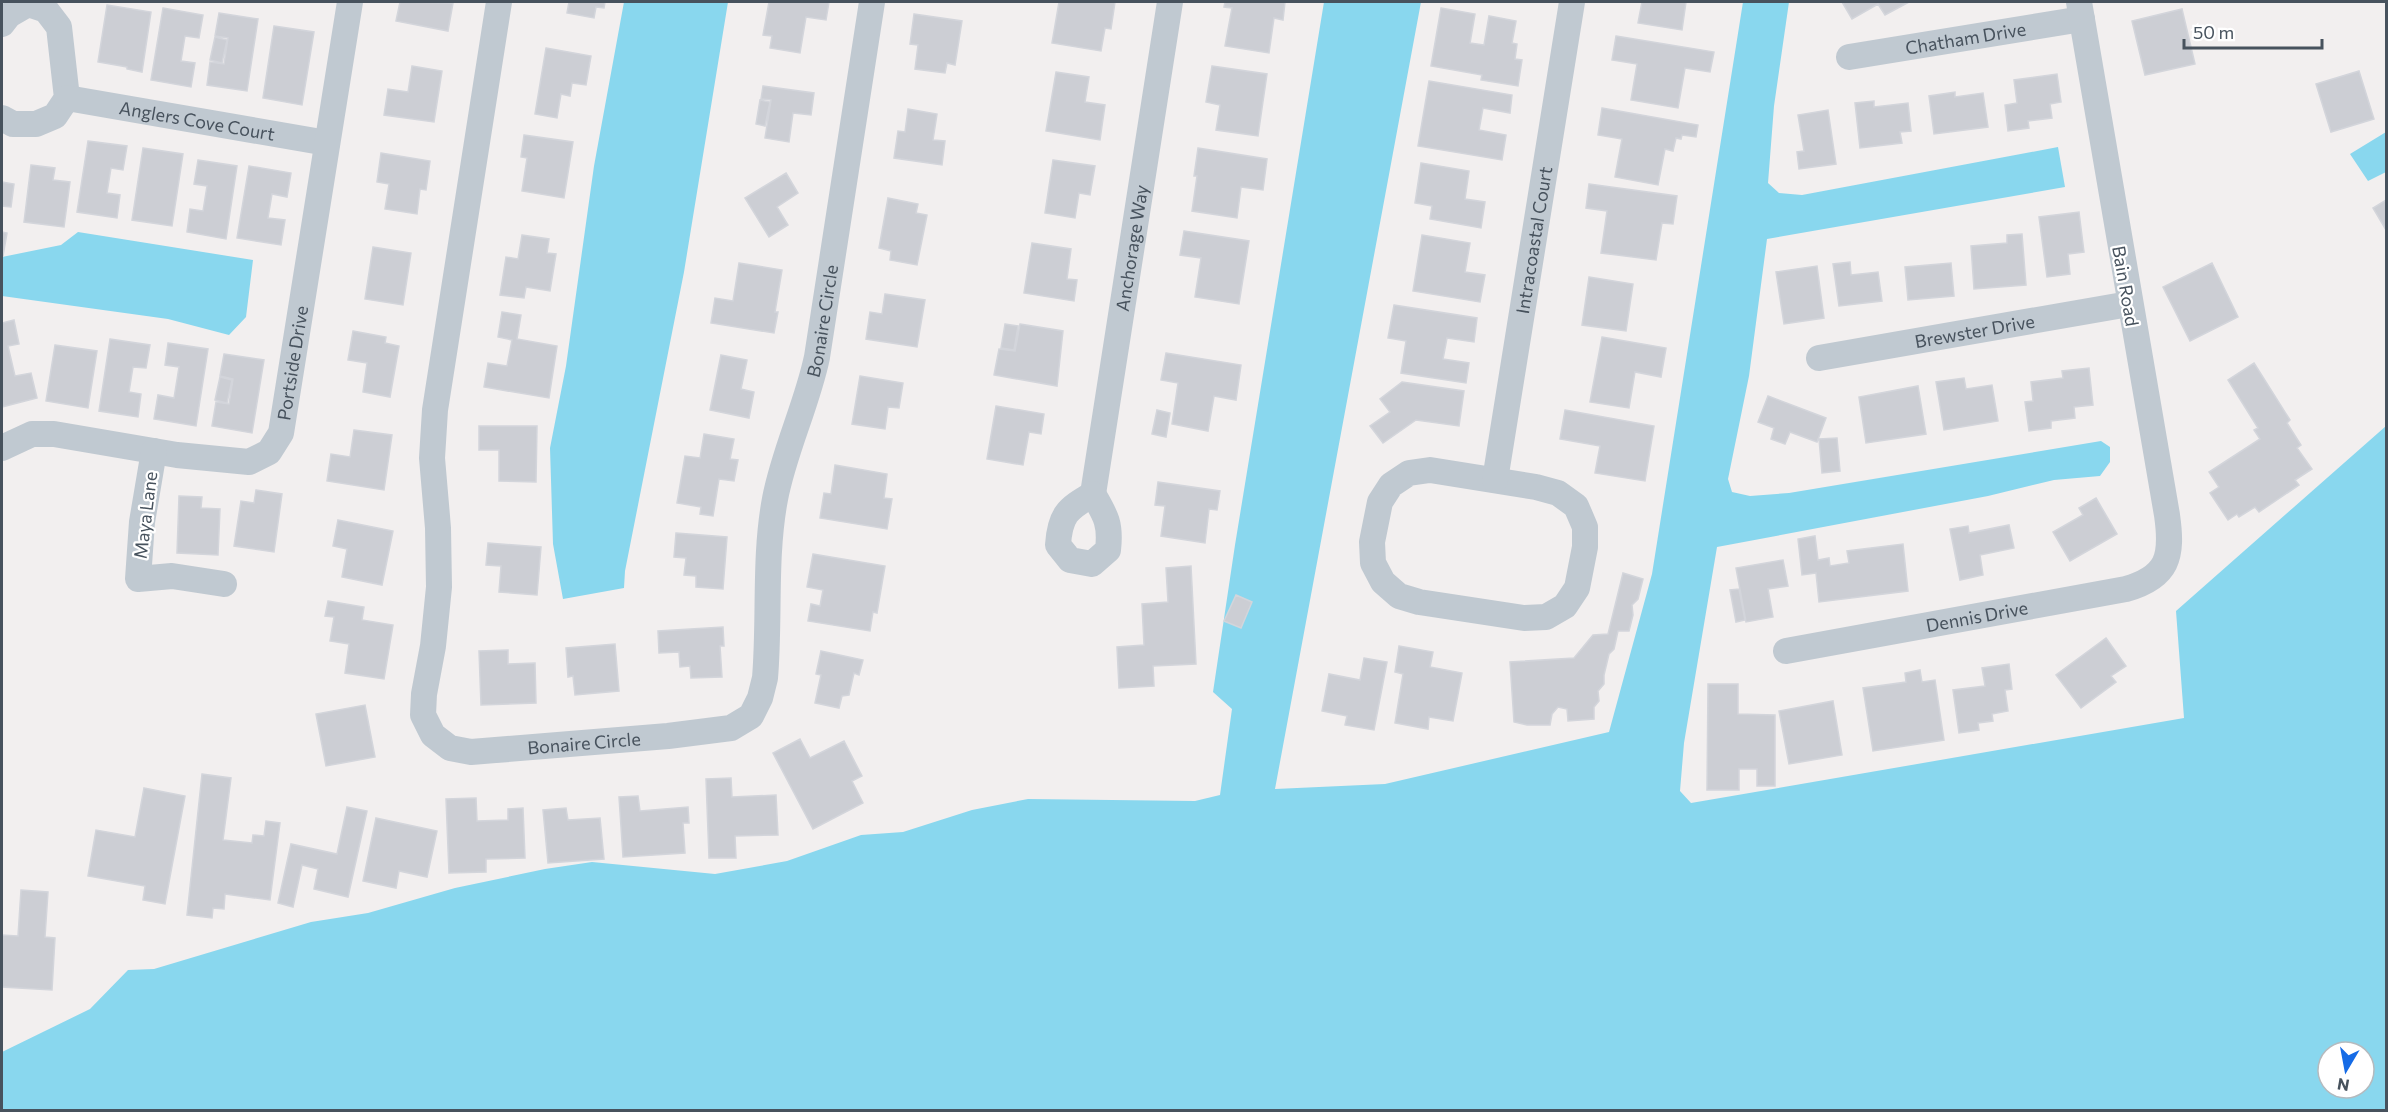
<svg xmlns="http://www.w3.org/2000/svg" width="2388" height="1112" font-family="Commissioner,sans-serif">
<rect width="100%" height="100%" fill="#f2efef"/>
<path fill="#89d7ee" fill-rule="evenodd" d="M624,2H728L684,272L625,571L624,588L563,599L553,544L550,448L566,366L594,166Z
M1324,2H1421L1275,789L1385,784L1609,732L1652,574L1743,2H1789L1774,106L1768,183L1779,193L1802,195L2058,147L2065,187L1767,239L1749,376L1728,479L1732,492L1750,496L1789,493L2101,441L2110,447V462L2100,476L2054,480L1988,496L1717,547L1684,743L1680,791L1691,803L2184,718L2176,611L2386,426V1110H2V1052L90,1009L128,970L154,969L311,922L368,913L455,888L545,869L592,862L715,874L787,861L861,835L903,832L972,810L1028,799L1195,801L1220,795L1232,709L1213,692L1235,545ZM2328,1052H2364V1088H2328Z
M2386,132V172L2368,181L2350,154Z
M78,232L253,260L246,317L229,335L168,319L2,296V257L61,245Z"/>
<path fill="#ccced4" stroke="#d3d5db" stroke-width="1.5" d="M400,2L453,3L448,31L396,21Z
M569,2H605L604,8L596,7L594,18L567,13Z
M769,2H829L826,20L806,17L800,53L770,48L772,36L763,35Z
M1059,2H1115L1111,29L1105,28L1101,51L1052,43Z
M1225,2H1285L1283,20L1274,18L1269,53L1225,46L1232,8L1224,7Z
M1642,2H1686L1682,30L1638,23Z
M1842,2H1909L1885,15L1878,4L1852,19Z
M107,5L151,12L142,72L127,69V67L98,62Z
M163,8L203,15L199,38L185,36L181,61L195,63L191,87L151,80Z
M1441,8L1475,14L1470,43L1484,45L1489,16L1516,21L1512,43L1517,44L1515,59L1522,60L1518,86L1481,80L1482,75L1431,66Z
M2182,9L2195,64L2145,75L2132,21Z
M219,13L258,19L247,91L207,85L210,62L224,64L228,38L215,36Z
M914,14L962,21L955,65L947,63L945,73L915,69L918,45L910,44Z
M274,26L314,32L302,105L263,98Z
M1616,36L1714,52L1710,72L1685,68L1678,108L1631,100L1637,64L1612,60Z
M215,37L227,40L222,63L210,60Z
M546,48L591,56L586,85L572,83L570,96L561,94L557,118L535,114Z
M412,66L442,71L434,122L384,115L388,89L408,92Z
M1212,66L1267,74L1258,136L1216,130L1220,105L1206,102Z
M2359,71L2374,119L2331,132L2316,84Z
M1056,72L1089,77L1085,102L1105,105L1100,140L1046,131Z
M2057,74L2061,102L2050,104L2052,118L2028,121L2029,128L2008,131L2005,105L2017,103L2014,80Z
M1429,81L1512,95L1510,113L1483,108L1479,130L1506,135L1502,160L1418,146Z
M763,86L814,93L811,115L793,113L789,142L765,138L771,100L761,99Z
M1955,92V97L1983,93L1988,127L1934,134L1929,96Z
M760,100L770,102L765,126L756,124Z
M1874,101V107L1908,103L1911,131L1900,132L1902,143L1860,148L1855,103Z
M1602,108L1698,125L1696,137L1682,135L1681,139L1676,138L1673,151L1665,149L1658,185L1615,177L1622,139L1598,135Z
M908,109L937,114L933,140L945,141L942,165L894,158L898,131L905,132Z
M1828,110L1836,164L1799,169L1797,152L1804,151L1798,115Z
M524,135L573,142L564,198L522,191L527,158L521,157Z
M88,141L127,146L123,170L111,168L107,193L120,195L117,218L77,212Z
M143,148L183,154L172,226L132,220Z
M1198,148L1267,159L1263,190L1241,187L1237,218L1192,211L1197,176H1194Z
M381,153L430,161L426,190L420,189L417,214L385,209L389,184L377,182Z
M198,160L237,166L226,239L187,232L190,209L203,211L207,186L194,184Z
M1053,160L1095,166L1090,195L1079,193L1075,218L1045,213Z
M1421,163L1469,171L1465,199L1485,202L1481,228L1430,219L1432,206L1415,203Z
M31,165L55,168L53,180L70,182L64,227L24,222Z
M249,166L291,173L287,197L272,194L268,218L285,220L281,245L237,238Z
M786,173L798,193L777,207L788,225L769,237L745,198Z
M2,182L14,184L11,207L2,206Z
M1589,184L1677,196L1673,224L1662,223L1656,260L1601,253L1607,211L1586,208Z
M888,198L918,204L916,213L927,215L917,265L890,260L891,251L879,248Z
M2386,200V230L2373,208Z
M2079,212L2084,252L2068,254L2070,274L2047,277L2039,217Z
M1184,231L1249,241L1239,304L1195,297L1201,258L1180,255Z
M2,232L7,233L3,256H2Z
M2022,234L2026,285L1974,289L1971,246L2007,243V235Z
M522,235L549,239L547,253L556,254L550,291L526,287L524,298L500,295L506,257L518,259Z
M1422,235L1470,243L1465,272L1485,275L1480,302L1413,291Z
M1032,243L1071,249L1067,279L1077,280L1074,301L1024,293Z
M373,247L411,253L403,305L365,299Z
M1850,262L1851,275L1878,272L1882,301L1839,306L1833,264Z
M739,263L782,270L775,312H778L774,333L711,323L715,298L733,301Z
M1951,263L1954,296L1908,300L1905,267Z
M2212,263L2238,317L2190,341L2163,287Z
M1817,266L1824,318L1784,324L1776,272Z
M1589,277L1633,284L1626,331L1582,325Z
M885,294L925,300L917,347L866,339L870,312L882,314Z
M1394,305L1477,318L1474,342L1447,338L1443,359L1469,363L1466,383L1401,373L1406,341L1388,338Z
M502,312L521,315L517,339L557,346L549,398L484,387L488,363L507,366L512,340L498,337Z
M14,320L19,344L8,346L15,376L31,373L37,398L2,407V323Z
M1005,324L1018,326L1014,350L1001,348Z
M1020,324L1063,331L1057,386L994,375L999,349L1015,351Z
M353,331L386,337L385,343L399,346L390,397L363,392L367,363L348,360Z
M1602,337L1666,348L1661,377L1635,372L1629,408L1590,402Z
M110,339L150,345L146,368L133,367L129,392L141,394L138,417L99,411Z
M168,343L208,349L196,426L154,419L158,395L174,398L179,367L165,365Z
M55,345L97,351L88,408L46,401Z
M1166,353L1241,365L1236,400L1214,396L1208,431L1172,424L1178,383L1161,380Z
M224,354L264,360L252,433L212,426L216,402L229,404L233,379L220,376Z
M721,355L747,360L741,389L754,392L749,418L710,410Z
M2254,363L2290,420L2287,423L2301,445L2297,448L2312,469L2295,480L2299,485L2259,512L2255,507L2239,517L2237,514L2228,520L2210,493L2219,487L2209,472L2260,439L2254,430L2258,428L2228,380Z
M2089,368L2093,405L2074,407L2075,418L2051,421V428L2029,431L2025,402L2033,401L2031,382L2063,378L2062,371Z
M860,376L903,383L899,408L888,407L885,429L852,424Z
M220,377L232,380L227,403L215,400Z
M1964,378L1966,389L1992,385L1998,421L1944,430L1936,382Z
M1402,382L1464,391L1459,426L1416,420L1383,443L1370,426L1390,412L1380,399Z
M1918,386L1926,434L1866,443L1859,397Z
M1768,396L1826,418L1817,442L1790,432L1785,444L1771,439L1774,428L1758,422Z
M996,406L1044,414L1041,434L1029,432L1023,465L987,459Z
M1157,410L1170,413L1166,437L1152,434Z
M1565,410L1654,426L1645,481L1595,473L1600,446L1560,439Z
M479,426H537L536,482L499,481V450H479Z
M354,430L392,435L384,490L327,481L331,454L350,457Z
M704,434L734,439L730,459L738,460L734,481L719,479L713,516L700,514L701,507L677,503L685,456L700,458Z
M1837,438L1840,471L1822,473L1819,439Z
M835,465L887,474L884,498L892,499L887,529L820,518L824,493L831,494Z
M1158,482L1220,491L1217,510L1209,509L1205,543L1161,536L1165,506L1155,505Z
M256,490L282,494L274,552L234,546L241,501L254,503Z
M179,496L202,497L201,508L220,509L218,555L177,553Z
M2096,498L2117,534L2070,561L2053,532L2083,515L2079,508Z
M338,520L393,531L382,585L342,577L347,549L333,546Z
M2009,525L2014,548L1980,555L1983,575L1960,580L1950,529L1968,526L1969,533Z
M676,533L727,537L723,589L696,587V576L684,575L686,558L674,557Z
M1815,536L1818,560L1829,558L1830,566L1849,563L1847,551L1903,544L1908,591L1819,602L1816,573L1802,575L1798,539Z
M488,543L541,547L537,595L499,592L501,566L486,565Z
M813,554L885,566L877,613L873,612L870,631L808,621L811,604L820,606L823,590L807,587Z
M1783,560L1788,586L1768,589L1773,617L1746,622L1736,568Z
M1191,566L1196,664L1153,666L1154,686L1119,688L1117,647L1144,645L1142,604L1168,602L1166,568Z
M1623,573L1643,579L1638,599L1632,605L1633,615L1629,631H1618L1614,649L1609,654L1604,675V684L1598,691L1599,701L1594,707V719L1568,721L1567,709L1558,707L1552,714L1550,725H1527L1514,722L1510,662L1574,658L1593,635L1608,634Z
M1739,589L1745,620L1736,622L1730,590Z
M1236,595L1252,602L1241,628L1224,621Z
M328,601L364,607L362,620L393,625L384,679L345,673L349,644L330,641L334,617L325,616Z
M723,627L724,646H720L722,677L691,678L690,666L680,667L679,652L659,653L658,631Z
M2106,638L2126,666L2111,676L2116,682L2081,708L2056,675Z
M615,644L619,691L575,695L573,676L568,677L566,648Z
M1399,646L1433,652L1430,667L1462,673L1453,721L1429,717L1428,729L1395,723L1403,674L1395,672Z
M508,650V664L535,663L536,703L481,705L479,651Z
M821,651L863,660L859,675L854,673L849,695L842,696L839,708L815,703L821,675L816,674Z
M1364,658L1387,662L1374,730L1345,725L1347,716L1322,711L1329,674L1360,680Z
M2009,664L2012,689L2005,690L2008,711L1992,714L1993,721L1978,723L1979,730L1959,733L1953,690L1985,686L1982,668Z
M1920,670L1922,682L1935,680L1944,740L1873,751L1863,688L1906,682L1905,673Z
M1708,684H1738V714L1775,715V786H1757V769H1739V790H1707Z
M1833,701L1842,755L1789,764L1779,711Z
M365,705L375,757L326,766L316,714Z
M800,739L810,758L844,741L862,776L852,781L863,803L813,829L773,753Z
M202,774L231,778L223,840L252,843L253,835L264,836L266,821L280,823L270,900L225,894L224,909L213,908L212,918L187,915Z
M731,778L732,797L776,795L778,835L735,836L736,858H709L706,779Z
M144,788L185,796L165,904L143,900L145,886L88,876L96,830L135,837Z
M638,796L640,811L688,807L689,823H683L685,853L623,857L619,797Z
M476,798L477,821L508,820V809L523,808L525,858L486,859V872L449,873L446,799Z
M347,807L367,811L348,897L314,889L318,869L302,865L293,907L278,903L291,844L337,854Z
M566,808L568,820L600,818L604,859L548,863L543,810Z
M376,818L437,831L427,877L399,871L396,888L363,881Z
M21,890L48,892L45,937L55,938L52,990L2,987V935L18,936Z"/>
<g fill="none" stroke-linecap="round" stroke-linejoin="round">
<g stroke="#c0c9d1" stroke-width="26">
<path id="s1" d="M499,2L435,410L432,458L438,528L439,587L433,646L424,694L423,715L433,735L450,748L471,752L668,736L731,728L751,716L760,698L765,678C770,619 764,557 775,499C784,451 807,405 817,357L872,2"/>
<path d="M2,24L9,15L28,4L46,10L59,27L67,98L55,116L36,124H13L2,118"/>
<path id="s2" d="M1849,57L2082,19"/>
<path id="s3" d="M67,98L327,143"/>
<path id="s4" d="M1819,358L2129,304"/>
<path id="s5" d="M2,448L32,434H54L177,455L249,462L269,452L281,433L350,2"/>
<path d="M154,451L142,522L138,579L172,576L224,584"/>
<path d="M1430,470L1536,487L1558,493L1576,506L1585,527V547L1577,588L1565,606L1546,617L1524,618L1419,602L1399,596L1383,582L1373,563L1372,542L1380,502L1391,485L1409,473Z"/>
<path id="s6" d="M1495,480L1572,2"/>
<path id="s7" d="M1093,494L1170,2"/>
<path d="M1093,494C1106,516 1111,524 1108,550L1092,564L1070,560L1058,545C1060,515 1067,509 1093,494Z"/>
<path id="s8" d="M1786,651L2126,589C2168,577 2173,557 2167,515L2079,2"/>
</g>
</g>
<g text-anchor="middle" dominant-baseline="central" stroke-width="4.5" stroke-linejoin="round" paint-order="stroke">
<g font-size="18" fill="#47525d" stroke="#fff">
<text stroke="none"><textPath href="#s2" startOffset="118">Chatham Drive</textPath></text>
<text stroke="none"><textPath href="#s3" startOffset="132">Anglers Cove Court</textPath></text>
<text stroke="none"><textPath href="#s6" startOffset="243">Intracoastal Court</textPath></text>
<text stroke="none"><textPath href="#s7" startOffset="249">Anchorage Way</textPath></text>
<text transform="translate(2126 286) rotate(80)">Bain Road</text>
<text stroke="none"><textPath href="#s1" startOffset="1474">Bonaire Circle</textPath></text>
<text stroke="none"><textPath href="#s4" startOffset="158">Brewster Drive</textPath></text>
<text stroke="none"><textPath href="#s5" startOffset="368">Portside Drive</textPath></text>
<text transform="translate(145 515) rotate(-83)">Maya Lane</text>
<text stroke="none"><textPath href="#s8" startOffset="194">Dennis Drive</textPath></text>
<text stroke="none"><textPath href="#s1" startOffset="898">Bonaire Circle</textPath></text>
</g>
</g>
<rect width="2388" height="1112" fill="none" stroke="#47525d" stroke-width="6"/>
<g transform="translate(2346 1070) rotate(190)"><circle r="28" fill="#ffffff" stroke="#b5babe" stroke-width="1.5"/>
<path d="M0-4.5L10 22L0 15L-10 22Z" fill="#156be6"/>
<text y="-9" font-size="16" font-weight="bold" text-anchor="middle" fill="#47525d">N</text>
</g>
<path d="M2184 39v9h138v-9" fill="none" stroke="#47525d" stroke-width="3"/>
<text x="2193" y="39" font-size="18" fill="#47525d" stroke="#ffffff" stroke-width="4.5" paint-order="stroke">50 m</text>
</svg>
